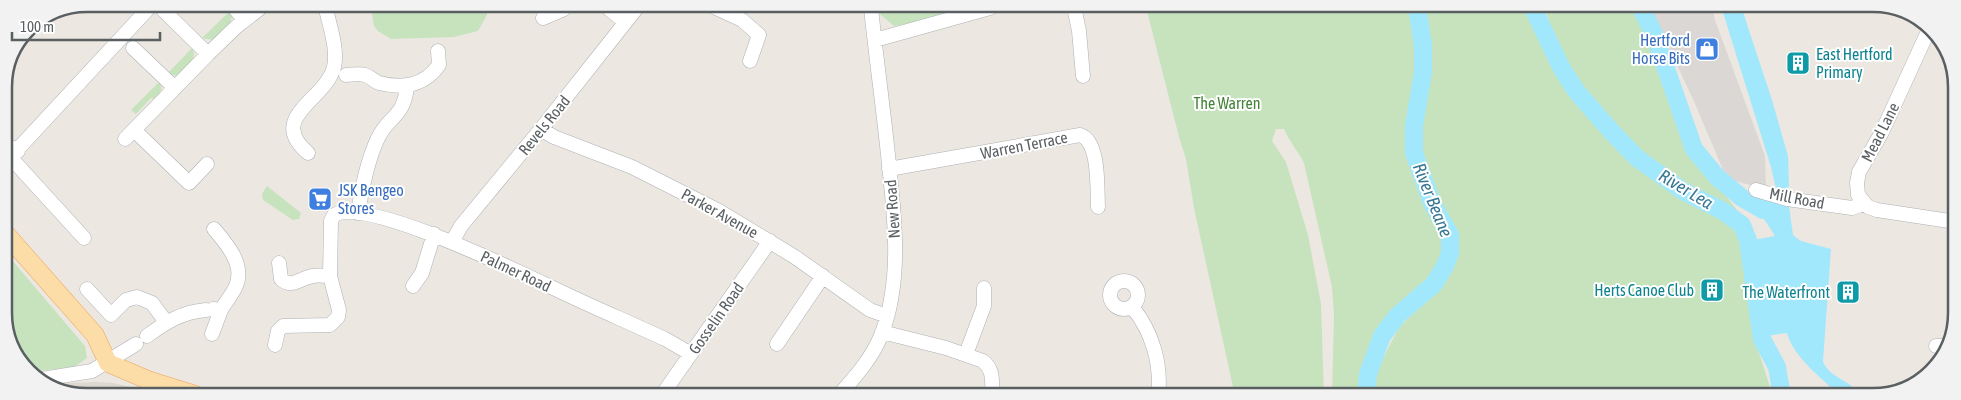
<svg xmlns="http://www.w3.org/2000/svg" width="1961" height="400" font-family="'Asap Condensed',sans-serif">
<rect width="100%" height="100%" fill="#ece7e1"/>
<path fill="#dbd7d4" d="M1649,6H1712L1715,20L1765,156L1766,189L1727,179L1693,99Z"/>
<path fill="#dcd7cf" d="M95,382L113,383L163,395H71L52,384Z"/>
<path fill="#c6e3be" d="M1523,6L1562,83L1585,114L1629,158L1730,223L1741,236L1753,334L1771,390L1770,396H1373L1376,372L1399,327L1441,288L1449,274L1455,248L1457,236L1432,190L1423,159L1420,129L1428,62L1432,47L1422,7Z
M1543,6H1634L1657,54L1690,148L1739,213L1704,195L1635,146L1580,88L1562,52Z
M1146,7H1412L1418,57L1408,126L1412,156L1428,204L1445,231L1448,246L1442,270L1432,282L1399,305L1382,325L1359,379V396H1332L1334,315L1332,287L1304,163C1298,151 1289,141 1284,129H1276L1272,141L1286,162L1308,235L1321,304L1324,396H1235L1194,208L1186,159L1179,137Z
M879,8H971L915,22L894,26L880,14Z
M371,9H487V15L478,31L454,37L391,39L378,31L374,26Z
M229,12L232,16L230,23L213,40L202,38Z
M192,48C199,60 185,68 177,76L168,73Z
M159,82C164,89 160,93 155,99L151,98L136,114L131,110Z
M267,186L301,213L299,219L293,220L263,200L262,194Z
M5,252L85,346L87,358L74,367L28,372L5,329Z"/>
<path fill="#a2e8fc" d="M1721,6H1741L1772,100L1788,156L1789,185L1785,204L1789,206L1793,235L1801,241L1831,249L1823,362C1833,381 1848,377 1860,396H1839C1822,377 1794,359 1787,333L1766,336L1753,240L1775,236L1764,219L1740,204L1745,192L1766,201L1777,202V193L1771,167Z"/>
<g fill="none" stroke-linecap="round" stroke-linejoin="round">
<path stroke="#a2e8fc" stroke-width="18" d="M1532,6L1562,69L1577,92L1612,132L1637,158L1683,191L1723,211L1742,225L1748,240L1762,339L1777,367L1782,396
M1640,6L1654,34L1694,149L1717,177L1742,198L1763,210
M1366,396L1368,374L1382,336L1397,316L1434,284L1445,266L1450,253V235L1432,203L1414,153V126L1423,72V45L1417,7"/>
<g stroke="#adb1b4" stroke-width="15">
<path id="minor" d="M1074,7L1079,31L1083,76
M716,8L742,20L759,35L750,61
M609,9L625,22
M163,10L208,54
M236,10L244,20
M543,18L564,9
M1930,27L1882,132L1859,172L1857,183L1858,195L1868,207L1877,210L1956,222
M875,40L990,8
M133,48L175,88
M346,75C352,75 359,73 365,75C371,77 374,81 379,83C403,89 424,86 439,65L438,51
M541,129L554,137L632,167L719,211L795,257L870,310L887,316
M134,130L189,183L207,164
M125,139L208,54L236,27L259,9
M4,143L18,151
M308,153C266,117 326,100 334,67C338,50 330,27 326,9
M11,158L84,238
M4,164L147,10
M889,169L1080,135C1100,141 1097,189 1098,207
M1756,190L1787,199L1852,208L1864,204
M358,213C362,188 367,161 378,138C389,115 404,118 407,86
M452,242L461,226L541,129L636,9
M279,263L281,279C292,289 300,278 313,276C318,275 324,276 330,276
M1110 295a14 14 0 1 1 28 0a14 14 0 1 1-28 0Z
M413,286L422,273L434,234
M87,289L111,315L126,300L137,297L152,303L166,322
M1133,308C1152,332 1162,364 1158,396
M213,309L221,310C225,303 232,295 236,286C245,265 227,244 214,229
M882,332L946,348L983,361C995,371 991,382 993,395
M212,334L221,310
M147,336C166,322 182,312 206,310
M777,344L823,276
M275,345L278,331L283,326L330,325L338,317L339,310L330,276L331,221L334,215C368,196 531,278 570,296C602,311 635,325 667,340L691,354
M1936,346H1945
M966,354L984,306V288
M42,379L92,371L136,344
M662,395L770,241
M839,395C856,376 873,357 882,333C903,277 894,213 888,155C883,106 876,57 871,8"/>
</g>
<g stroke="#eca45b" stroke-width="19">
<path id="major" d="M5,233L95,335L108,363L148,380L196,395"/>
</g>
<use href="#minor" stroke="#fff" stroke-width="14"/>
<use href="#major" stroke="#fcdca7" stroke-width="18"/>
</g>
<defs>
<g id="shop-square" transform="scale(1.25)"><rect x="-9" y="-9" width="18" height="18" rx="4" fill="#3f7fe0" stroke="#fff"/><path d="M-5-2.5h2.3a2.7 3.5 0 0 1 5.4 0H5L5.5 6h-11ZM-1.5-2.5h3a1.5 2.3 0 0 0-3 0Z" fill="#fff"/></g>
<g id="building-square" transform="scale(1.25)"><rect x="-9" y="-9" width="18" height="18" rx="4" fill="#0f9aa8" stroke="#fff"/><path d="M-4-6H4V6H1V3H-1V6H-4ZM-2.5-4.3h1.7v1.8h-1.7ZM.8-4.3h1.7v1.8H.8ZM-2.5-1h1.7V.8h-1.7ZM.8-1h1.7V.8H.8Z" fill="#fff"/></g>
<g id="supermarket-square" transform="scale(1.25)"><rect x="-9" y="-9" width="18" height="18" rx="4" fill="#3f7fe0" stroke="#fff"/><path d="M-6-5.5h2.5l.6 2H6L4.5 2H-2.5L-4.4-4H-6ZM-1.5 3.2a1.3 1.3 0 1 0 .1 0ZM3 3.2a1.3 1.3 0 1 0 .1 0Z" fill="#fff"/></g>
</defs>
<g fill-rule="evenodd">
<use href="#shop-square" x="1707" y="49"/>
<use href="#building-square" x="1798" y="63"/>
<use href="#supermarket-square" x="320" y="199"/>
<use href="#building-square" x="1712" y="290"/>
<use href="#building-square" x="1848" y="292"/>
</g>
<g text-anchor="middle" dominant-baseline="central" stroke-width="4" stroke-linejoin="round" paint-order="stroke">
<g font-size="16" fill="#366cbe" stroke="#fff" text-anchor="end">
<text x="1690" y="40">Hertford<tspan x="1690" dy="18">Horse Bits</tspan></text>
<text x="338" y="190" text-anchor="start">JSK Bengeo<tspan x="338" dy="18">Stores</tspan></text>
</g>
<g font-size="16" fill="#0d838f" stroke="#fff" text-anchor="end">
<text x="1816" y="54" text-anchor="start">East Hertford<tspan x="1816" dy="18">Primary</tspan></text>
<text x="1694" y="290">Herts Canoe Club</text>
<text x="1830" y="292">The Waterfront</text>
</g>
<g font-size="16" fill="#448337" stroke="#fff">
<text x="1227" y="103">The Warren</text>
</g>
<g font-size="16" fill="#5a5f62" stroke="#fff">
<text transform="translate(544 125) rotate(-51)">Revels Road</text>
<text transform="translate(1880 132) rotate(-63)">Mead Lane</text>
<text transform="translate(1024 145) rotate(-11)">Warren Terrace</text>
<text transform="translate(1797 198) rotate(11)">Mill Road</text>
<text transform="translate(892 209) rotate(-94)">New Road</text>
<text transform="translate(720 213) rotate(29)">Parker Avenue</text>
<text transform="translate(516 271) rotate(25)">Palmer Road</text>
<text transform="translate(716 318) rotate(-55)">Gosselin Road</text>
</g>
<g font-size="18" font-style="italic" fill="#397893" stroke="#fff">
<text transform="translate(1686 189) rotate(31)">River Lea</text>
<text transform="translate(1433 200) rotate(68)">River Beane</text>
</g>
</g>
<path d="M0 0H1961V400H0ZM87 12H1873A75 75 0 0 1 1948 87V313A75 75 0 0 1 1873 388H87A75 75 0 0 1 12 313V87A75 75 0 0 1 87 12Z" fill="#f2f2f2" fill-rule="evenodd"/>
<path fill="none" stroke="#5a5f62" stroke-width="2.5" d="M87 12H1873A75 75 0 0 1 1948 87V313A75 75 0 0 1 1873 388H87A75 75 0 0 1 12 313V87A75 75 0 0 1 87 12Z"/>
<path d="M12 32v8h148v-8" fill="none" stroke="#5a5f62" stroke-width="2.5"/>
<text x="20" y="32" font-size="15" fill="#5a5f62" stroke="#ffffff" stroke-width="4" paint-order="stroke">100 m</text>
</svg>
